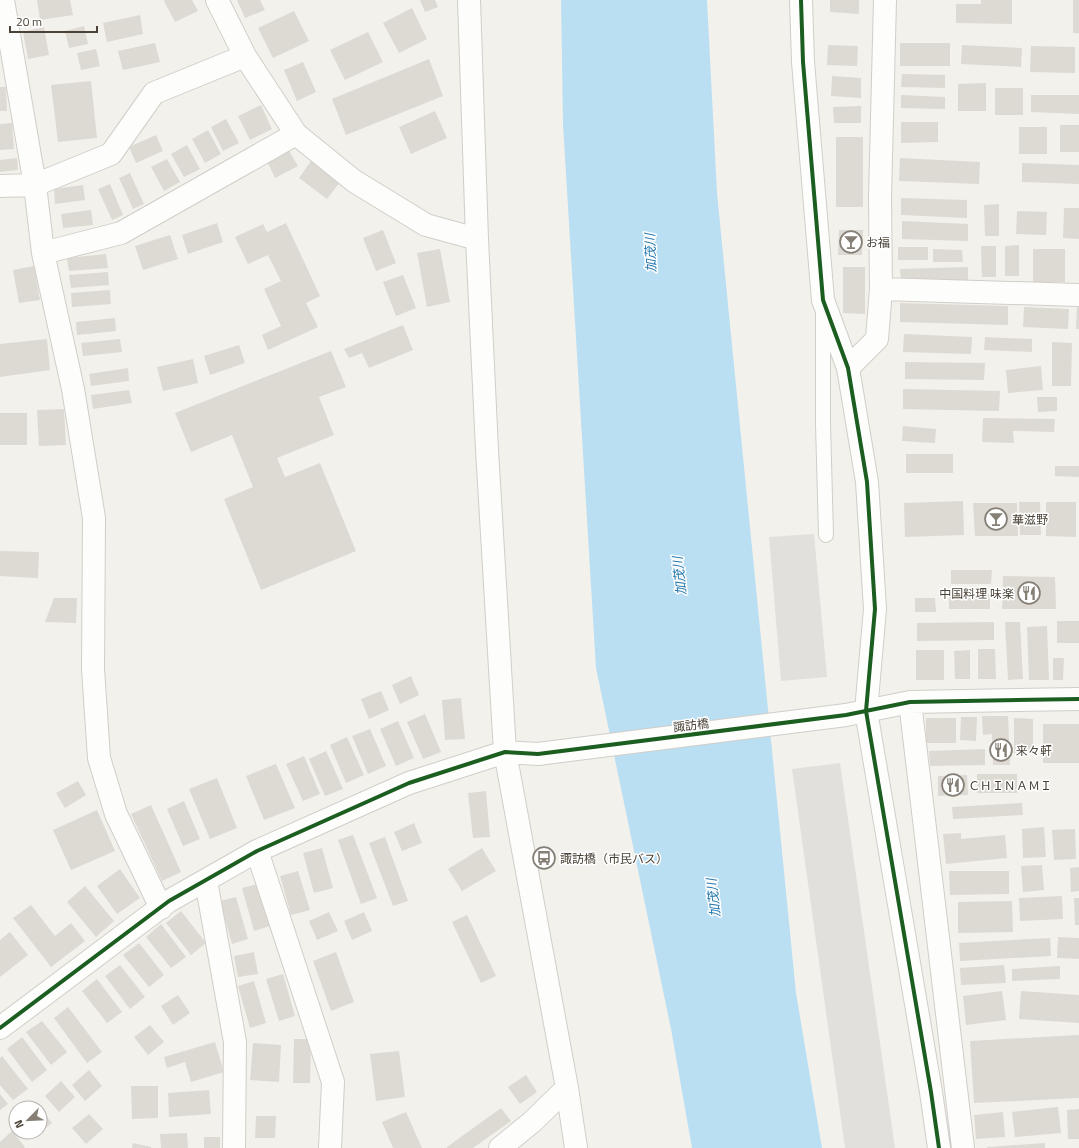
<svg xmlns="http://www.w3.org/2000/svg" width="1079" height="1148" font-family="'Titillium Web','Noto Sans JP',sans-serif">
<rect width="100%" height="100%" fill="#f3f1ec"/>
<path fill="#e2e0dc" d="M814,534L827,677L781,681L769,537Z
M840,763L895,1148H845L792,769Z"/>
<path fill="#badff3" d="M561,0H707L717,193L796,993L822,1148H692L671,1029L596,668L563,124Z"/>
<path fill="#dddad4" d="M37,0H70L73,15L40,20Z
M165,0H192L198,11L175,22L164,1Z
M237,0H260L265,10L245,18Z
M420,0H435L438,7L425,12Z
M830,0H859V14L830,12Z
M981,0H1012V24L956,23V4H981Z
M1073,0H1079V33H1073Z
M412,8L427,39L399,53L383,23Z
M294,11L309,41L273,58L258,28Z
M140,15L143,34L107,42L103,23Z
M84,26L88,44L69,48L65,31Z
M44,27L49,55L28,59L23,32Z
M368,32L383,62L345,80L330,50Z
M155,43L160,62L123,70L118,51Z
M900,43H950V66H900Z
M828,45L858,46L857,66L827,65Z
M962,45L1022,48L1021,67L961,64Z
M1031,46L1075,47V73L1030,72Z
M96,49L100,66L81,70L77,53Z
M429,59L443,96L346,135L332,99Z
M303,62L316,92L297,101L284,70Z
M902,74L945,75V88L901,87Z
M832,76L861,78V98L831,96Z
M91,81L97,138L58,142L51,85Z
M986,83V111H958V84Z
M0,87H6L7,111H0Z
M995,88H1023V115H995Z
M901,95L945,97V109L901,108Z
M1031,95H1079V114L1031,112Z
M261,105L272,129L250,140L238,116Z
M861,106V123H834L833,107Z
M435,111L447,138L411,154L399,127Z
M226,119L239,143L223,151L211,127Z
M901,122H938V142L901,143Z
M12,123L14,149L0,150V124Z
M1060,125H1079V152H1060Z
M1019,127H1047V154H1019Z
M208,130L221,154L205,163L192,139Z
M156,135L163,151L136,163L129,147Z
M836,137H863V207H836Z
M187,145L200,169L184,177L171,154Z
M288,149L298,166L275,178L267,161Z
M17,158L18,170L0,172V160Z
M900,158L980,162L979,184L899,181Z
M167,159L180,182L164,191L151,167Z
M311,161L340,182L327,199L299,178Z
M1022,163L1079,165V184L1022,182Z
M130,173L144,204L133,209L119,178Z
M110,184L123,215L112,220L98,189Z
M83,185L85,200L55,204L54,189Z
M901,198L967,200V218L901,215Z
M999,204V236H985L984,205Z
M1064,208H1079V239L1063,238Z
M91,210L93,225L63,228L61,214Z
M1017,211L1047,212L1046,235L1016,234Z
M902,221L968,224V241L902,239Z
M217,223L223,242L188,254L182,235Z
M286,223L320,296L306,303L318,327L268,350L262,335L281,326L264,289L281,281L268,255L248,264L235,237L263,224L267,232Z
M383,230L396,263L376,271L363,238Z
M839,230H863L862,255H838Z
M170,235L178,259L143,270L135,246Z
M1019,245V276H1005V246Z
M981,246H996V277H982Z
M898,247H928V260H898Z
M440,249L450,302L427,307L417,253Z
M933,249L962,250L963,262H933Z
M1033,249H1065V282H1033Z
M106,254L108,268L69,271L67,258Z
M34,266L40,300L19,303L13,270Z
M843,267H865V314L843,313Z
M968,267V280L901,282L900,269Z
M108,272L109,285L71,288L69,275Z
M403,275L416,308L396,316L383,282Z
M110,290L111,304L72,307L71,293Z
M900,303L1008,306V325L900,322Z
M1077,306H1079V329H1076Z
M1024,307L1069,309L1068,329L1023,327Z
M115,318L116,331L77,335L76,322Z
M403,325L413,350L369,368L362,353L349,358L344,349Z
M904,334L972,337L971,354L903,352Z
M985,337L1032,339V352L984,350Z
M47,339L50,370L0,377V344Z
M120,339L122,352L83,356L81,343Z
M1052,342L1072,343L1071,386H1052Z
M239,345L245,363L210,375L204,356Z
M331,351L346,387L319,397L334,435L277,458L285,477L320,463L356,551L261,590L224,499L253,487L232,435L191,452L175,413Z
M193,359L198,383L163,391L157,367Z
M905,362L985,363L984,380L905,379Z
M1041,366L1043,390L1008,393L1006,370Z
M128,368L129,381L91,386L89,374Z
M903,389L1000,391L999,411L903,409Z
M129,390L132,403L93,409L91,395Z
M1037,397H1057V411L1038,412Z
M64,409L66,445L39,446L37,410Z
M0,413H27V445H0Z
M983,418L1055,419L1054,432L1013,431L1014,443L982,442Z
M903,426L936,429L935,443L902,441Z
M906,454H953V473H906Z
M1055,466H1079V477L1055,476Z
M963,501L964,535L905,537L904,503Z
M1019,502H1040L1041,535H1020Z
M1046,502H1076V537L1046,536Z
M973,503H1017L1018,536H975Z
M0,551L39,552L38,578L0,576Z
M951,570H992L991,584H951Z
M1003,576L1055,577L1056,609H1002Z
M949,594H990V609H949Z
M54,598H77L76,623L45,622Z
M915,598H935L936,612H915Z
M1057,621H1079V643H1057Z
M994,622V640L917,641V623Z
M1005,622H1020L1023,679L1008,680Z
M1047,626L1049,680H1029L1027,627Z
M978,649H995L996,679H978Z
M916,650H944V680H916Z
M970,650V679H955L954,651Z
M1053,658H1064L1063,680H1053Z
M411,676L419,695L400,704L392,685Z
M381,691L389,710L369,719L361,699Z
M461,698L465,739L445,740L442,700Z
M425,714L441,752L423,759L407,722Z
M982,716H1008L1010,765H993L992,734L983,735Z
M961,717H977L976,741L960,740Z
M926,718H956V743H926Z
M1014,718L1033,719V753H1014Z
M398,721L414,758L396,766L380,729Z
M1043,724H1079V763H1043Z
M370,729L386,766L368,774L352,736Z
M347,737L364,775L346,783L330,745Z
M985,749V765L930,766L929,751Z
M326,751L343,789L325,796L309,759Z
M304,756L320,794L303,801L286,764Z
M276,764L295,808L264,820L246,776Z
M977,774H1017V793H977Z
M967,775L968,795L938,796V776Z
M217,778L237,828L210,839L189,789Z
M78,781L86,795L65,808L56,793Z
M486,791L490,837L473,838L468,793Z
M184,801L200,839L183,846L167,809Z
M1022,803L1023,815L953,819L952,807Z
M151,805L181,872L162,881L131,814Z
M97,810L115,851L71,870L53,830Z
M414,823L422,843L402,851L394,832Z
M1044,827L1046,857L1023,858L1022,829Z
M1075,829L1076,859L1054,860L1052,830Z
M961,833V839L1005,835L1007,858L946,864L943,834Z
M353,835L377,898L361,904L338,840Z
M385,837L408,901L393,906L369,843Z
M322,848L333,888L314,893L303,853Z
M482,848L496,871L462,891L448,869Z
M1042,865L1044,890L1023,892L1021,866Z
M1079,867V891L1071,892L1070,868Z
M120,869L140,898L117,914L97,886Z
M298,871L310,910L291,915L280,876Z
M949,871H1009V894L950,895Z
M258,884L270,926L254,931L242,888Z
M85,886L114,921L96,937L67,902Z
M1062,896L1063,919L1020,921L1019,898Z
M236,897L248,939L232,944L220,901Z
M1074,898H1079V925H1075Z
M1012,901L1013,932L958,933V902Z
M31,905L55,936L71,923L85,941L51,967L13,918Z
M181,911L206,943L191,955L166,923Z
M329,912L338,931L317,940L309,921Z
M364,912L372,931L352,940L344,921Z
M467,915L496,976L481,983L452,922Z
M161,924L186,957L171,968L146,937Z
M10,932L28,955L0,977V940Z
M1058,937L1079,938V959L1057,958Z
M1050,938L1051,956L960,961L959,943Z
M139,943L164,975L149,987L123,955Z
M254,952L258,974L238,977L234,956Z
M336,952L354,1002L331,1011L313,961Z
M120,965L145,997L130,1009L105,976Z
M1004,965L1006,983L961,985L960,968Z
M1060,966V979L1012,981V969Z
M283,974L295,1016L279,1021L266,979Z
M97,979L122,1012L107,1023L82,991Z
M254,981L266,1023L250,1028L238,986Z
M1002,991L1006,1020L966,1025L963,996Z
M1021,991L1079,995V1023L1019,1019Z
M178,995L190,1013L173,1025L161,1006Z
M68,1007L102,1052L87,1063L54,1018Z
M42,1021L67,1052L51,1065L26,1032Z
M150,1025L164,1042L148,1055L134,1037Z
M1079,1035V1098L974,1103L970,1041Z
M22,1037L47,1070L32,1082L7,1049Z
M294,1039H311L310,1083H293Z
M215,1042L224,1072L191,1082L185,1062L167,1068L164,1057Z
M253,1043L281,1045L279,1082L250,1080Z
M399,1051L405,1097L376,1101L370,1054Z
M2,1056L28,1089L13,1100L0,1085V1058Z
M89,1070L102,1086L85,1101L72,1085Z
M526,1075L537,1092L520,1104L508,1087Z
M61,1081L75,1097L59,1112L45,1096Z
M131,1086H158V1118L132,1119Z
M209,1090L211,1114L169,1117L168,1093Z
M0,1094L8,1104L0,1110Z
M1058,1107L1061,1133L1015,1137L1012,1112Z
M501,1108L511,1121L473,1148H447V1147Z
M40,1109L52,1123L35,1137L31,1132H40Z
M1079,1109V1139H1068L1067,1110Z
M406,1112L422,1148H393L382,1122Z
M1003,1112L1005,1137L976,1139L974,1115Z
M89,1114L103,1129L86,1144L72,1128Z
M256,1116H276L275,1138H255Z
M12,1131L25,1147L24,1148H0V1142Z
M187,1133L188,1148H161L160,1134Z
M204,1137H220V1148H204Z
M133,1143L151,1147V1148H132Z
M1045,1143V1148H987V1147Z"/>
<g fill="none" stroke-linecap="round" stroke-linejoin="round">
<g stroke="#d1cec9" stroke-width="16">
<path id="service" d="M823,314V424L826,535"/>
</g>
<g stroke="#d1cec9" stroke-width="24">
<path id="minor" d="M3,0L35,185L43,253L73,389L94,518L93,669L99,758L116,814L161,908
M217,0L245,56L296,134L354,181L426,225L477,239
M469,0L477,239L487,450L505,752L567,1088L576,1148
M801,0L803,62L823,300L848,368L867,482L875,609L866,711L931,1092L939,1148
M0,186L35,185L111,154L154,93L245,56
M43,253L121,233L296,134
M881,289L1079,295
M848,368L877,339L881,289L880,197L885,0
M910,702L963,1148
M257,851L333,1082L330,1148
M206,881L235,1042L234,1148
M0,1028L169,901L257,851L409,783L505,752L538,754L846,715L910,702L1079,699
M500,1148L532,1122L567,1088"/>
</g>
<use href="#service" stroke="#fdfdfc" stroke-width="14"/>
<use href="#minor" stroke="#fdfdfc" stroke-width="22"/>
<g stroke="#fff" stroke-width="6">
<path id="cycleway" d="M801,0L803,62L823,300L848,368L867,482L875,609L866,711L931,1092L939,1148
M0,1028L169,901L257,851L409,783L505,752L538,754L846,715L910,702L1079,699"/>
</g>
<use href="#cycleway" stroke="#1b5e20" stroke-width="4"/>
</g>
<defs>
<g id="bar-ring" transform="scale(1.15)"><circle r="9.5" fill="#fff" stroke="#857f76" stroke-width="1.5"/><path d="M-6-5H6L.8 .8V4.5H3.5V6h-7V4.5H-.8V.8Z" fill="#857f76"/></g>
<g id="restaurant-ring" transform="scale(1.15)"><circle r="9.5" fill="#fff" stroke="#857f76" stroke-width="1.5"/><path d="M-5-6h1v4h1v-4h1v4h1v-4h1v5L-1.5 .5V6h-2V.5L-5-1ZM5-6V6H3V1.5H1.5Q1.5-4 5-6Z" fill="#857f76"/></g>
<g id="bus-ring" transform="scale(1.15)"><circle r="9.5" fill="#fff" stroke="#857f76" stroke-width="1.5"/><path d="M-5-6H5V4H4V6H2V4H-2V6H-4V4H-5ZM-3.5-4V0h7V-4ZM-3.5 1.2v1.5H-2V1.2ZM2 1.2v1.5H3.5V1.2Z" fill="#857f76"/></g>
</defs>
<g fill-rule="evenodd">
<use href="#bar-ring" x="851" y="242"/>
<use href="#bar-ring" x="996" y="519"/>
<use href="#restaurant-ring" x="1029" y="593"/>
<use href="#restaurant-ring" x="1001" y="750"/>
<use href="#restaurant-ring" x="953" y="785"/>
<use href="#bus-ring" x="544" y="858"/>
</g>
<g text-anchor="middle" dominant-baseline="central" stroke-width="3" stroke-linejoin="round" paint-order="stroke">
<g font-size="12" fill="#4a4237" stroke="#fff" text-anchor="start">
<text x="866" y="242">お福</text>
<text x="1012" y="519">華滋野</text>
<text x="1014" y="593" text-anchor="end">中国料理 味楽</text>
<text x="1016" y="750">来々軒</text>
<text x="968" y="785">ＣＨＩＮＡＭＩ</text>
<text x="560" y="858">諏訪橋（市民バス）</text>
</g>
<g font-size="12" fill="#4a4237" stroke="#fff">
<text transform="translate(691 725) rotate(-7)">諏訪橋</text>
</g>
<g font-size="13" font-style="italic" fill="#2478ae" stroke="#fff">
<text transform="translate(650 253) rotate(-92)">加茂川</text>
<text transform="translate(679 576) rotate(-96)">加茂川</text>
<text transform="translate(713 898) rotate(-96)">加茂川</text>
</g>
</g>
<g transform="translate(28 1120) rotate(246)"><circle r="19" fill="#ffffff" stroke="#b7b3af"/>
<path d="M0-3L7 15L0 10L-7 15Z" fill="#857f76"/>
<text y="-6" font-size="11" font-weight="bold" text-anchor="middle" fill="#4a4237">N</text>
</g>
<path d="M10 26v6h87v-6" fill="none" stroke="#4a4237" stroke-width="2"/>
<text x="16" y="26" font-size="12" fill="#4a4237" stroke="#ffffff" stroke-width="3" paint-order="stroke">20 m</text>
</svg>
